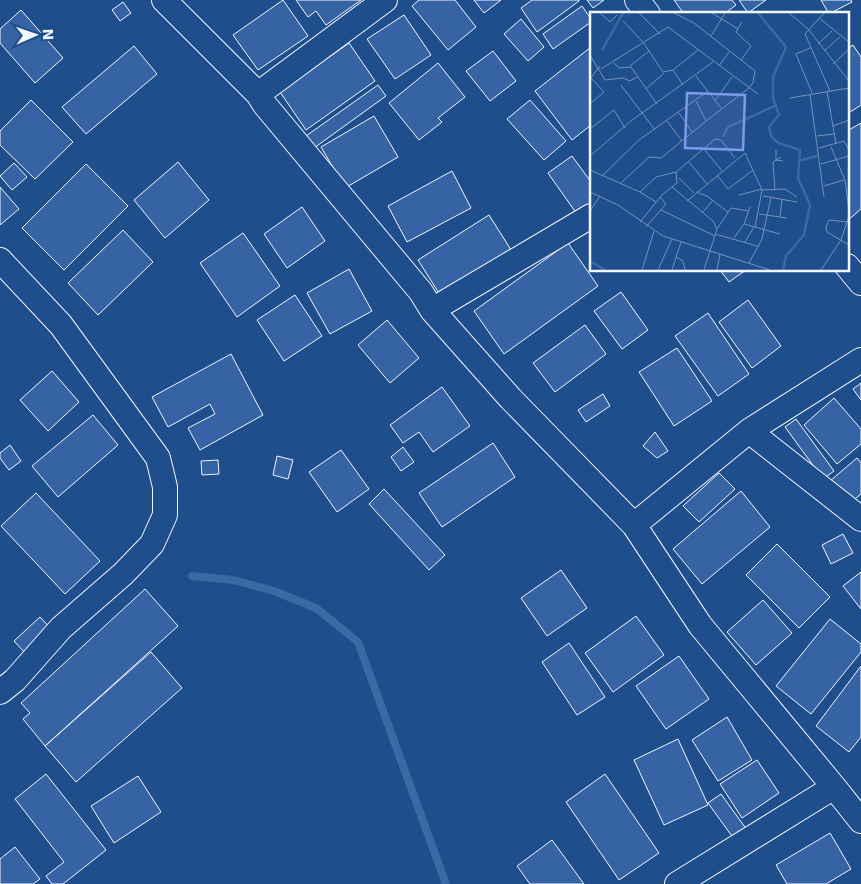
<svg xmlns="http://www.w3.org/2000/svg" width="861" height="884" font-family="'DejaVu Sans',sans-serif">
<rect width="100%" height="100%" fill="#1f4e8c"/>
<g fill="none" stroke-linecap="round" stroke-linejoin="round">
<path stroke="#3b69a3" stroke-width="8" d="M192,576L233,580L274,591L316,608L358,642L446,884"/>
</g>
<path fill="#3563a3" stroke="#f2f6ff" d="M283,0L308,36L258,70L233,35Z
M296,0H361L326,25L316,11L308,17Z
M419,0H455L476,27L448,50L412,6Z
M474,0H501L484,13Z
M532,0H579V1L537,32L521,8Z
M587,0H604L593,8Z
M674,0H732L736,5L724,14H684Z
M739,0H766L748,13Z
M821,0H851L852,2L829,14Z
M123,2L131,13L120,21L112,10Z
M582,6L591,19V22L553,49L543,34Z
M21,10L63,58L35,83L0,43V29Z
M404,15L431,55L395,79L367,39Z
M521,19L544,47L528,61L504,34Z
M349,43L375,81L306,130L280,92Z
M853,45L861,57V105L847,114V49Z
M134,46L157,74L86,134L62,107Z
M591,47V125L572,140L535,91Z
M493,51L516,81L490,101L466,71Z
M438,63L465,97L438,118L442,122L419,140L389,103Z
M378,85L386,96L314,148L306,136Z
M31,100L73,142L35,179L0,145V131Z
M530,100L566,141L544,160L507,119Z
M374,116L398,157L345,188L321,147Z
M861,123V209L847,221V131Z
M572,156L591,182V208L579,217L548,173Z
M178,162L209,200L165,238L134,200Z
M14,163L27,177L12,190L0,176Z
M86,164L128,206L64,270L22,228Z
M452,171L471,208L407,242L388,206Z
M0,187L19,209L0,225Z
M302,207L325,241L287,268L264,234Z
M489,215L513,253L442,298L418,260Z
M123,230L153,262L98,315L68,283Z
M243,233L280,286L237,317L200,263Z
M568,243L598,286L504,354L474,311Z
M349,269L372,311L330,334L307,293Z
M720,270H746L729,282Z
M621,292L648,330L622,349L594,311Z
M295,295L322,336L284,361L257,320Z
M748,300L781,346L752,368L719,322Z
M708,313L749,374L718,396L675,336Z
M387,320L419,358L390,383L358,345Z
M585,325L606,354L555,392L533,363Z
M677,348L712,401L674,426L639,372Z
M231,354L263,415L200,450L188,428L215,414L210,404L168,427L152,397Z
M52,371L79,402L48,431L20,400Z
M861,383V400L853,389Z
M442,387L470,426L433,452L419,432L403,443L390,425Z
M603,394L610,406L586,422L578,410Z
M834,398L861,429V444L837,464L804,425Z
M93,415L118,445L58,497L32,466Z
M796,419L834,471L823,479L785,427Z
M655,432L668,451L657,458L643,446Z
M493,443L515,477L442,527L419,493Z
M10,445L21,461L9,470L0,458V453Z
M403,447L414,462L401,471L391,457Z
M341,450L369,489L337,512L309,472Z
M277,456L293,460L288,479L273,475Z
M857,458L861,463V494L849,504L830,481Z
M218,460L219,474L202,475L201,461Z
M719,473L735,489L699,522L683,506Z
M384,489L445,555L429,570L369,504Z
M741,491L770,527L702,584L673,549Z
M36,493L100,561L65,594L1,526Z
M843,534L853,553L831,564L822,545Z
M777,544L830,597L799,628L746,575Z
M561,570L587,608L547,636L521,598Z
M861,572V609L843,586Z
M145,589L178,626L45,746L23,719L30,713L21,703Z
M763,600L792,633L756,665L727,632Z
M636,616L664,655L613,692L585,653Z
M40,617L52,630L26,654L14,641Z
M830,619L861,644V652L811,714L776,686Z
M569,643L605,697L577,715L542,662Z
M151,652L182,688L76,782L45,746Z
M679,656L709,699L666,729L636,686Z
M861,666V737L849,752L816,726Z
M727,717L752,760L718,781L692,740Z
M678,739L708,805L664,825L634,760Z
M757,760L779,793L742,818L720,784Z
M46,774L106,850L63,884H52L46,876L64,862L15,799Z
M605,774L659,853L619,880L566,802Z
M138,776L161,812L114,843L91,806Z
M721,794L747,830L734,839L708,803Z
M830,833L851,869L826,884H787L776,865Z
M552,840L584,884H530L517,866Z
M15,847L40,879L33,884H0V859Z"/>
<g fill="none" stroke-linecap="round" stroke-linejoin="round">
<g stroke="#f2f6ff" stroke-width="26">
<path id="street" d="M164,0L258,94L265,105L421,292L432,310
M637,0L648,14
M258,94L385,0
M591,216L432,310L511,399L634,525L700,625L834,787L861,821
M0,260L61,325L158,458L165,487V515L152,544L123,574L61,628L15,680L0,692
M847,266L861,283
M749,431L861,519
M634,525L749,431L861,360
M677,884L834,787"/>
</g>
<use href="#street" stroke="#1f4e8c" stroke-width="24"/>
</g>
<g transform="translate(590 12)">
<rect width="259" height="259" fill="#1f4e8c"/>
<path fill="none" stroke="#3b69a3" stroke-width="2.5" d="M168,1L196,35L183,65V86L189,103L179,115L181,124L188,131L210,138L208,166L220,193L214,223L196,244L193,258M12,38L33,1M133,125L138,115L187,93M208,149L227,144M0,249L15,258"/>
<path fill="none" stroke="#7391ba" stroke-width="1" d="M10,1L20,10L27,3M49,1L70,22M84,1L104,11L165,59L163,71L158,77L116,109L106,89M122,1L148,17M199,1L218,17L259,69M234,1L215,22L240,79M229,6L259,30M33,9L53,30L73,60L83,58L93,73M121,24L135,1M228,32L242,19M220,36L206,42L222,81M234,39L250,25M0,43L15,68L33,66L40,69L47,65M151,48L161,34L146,20L152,10M24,51L29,56L41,55L67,92M243,52L259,37M40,54L59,39M129,54L139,40M11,57L78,15L168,82M83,58L108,38M106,64L131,96M0,67L10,54M31,73L65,118M56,77L74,61M237,79L246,132M220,82L234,185M200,86L259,76M125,89L142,65M0,92L14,80L1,66M89,101L102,120M77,109L92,129M243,114L259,108M0,117L24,98L35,116M227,124L244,122M241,135L255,168L259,199M113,136L132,159M229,136L254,129L259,138M186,138V148L193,149M0,144L41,109L123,50M99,150L117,172M231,152L259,144M0,158L50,180L66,190M13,163L49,128L118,79M127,163L138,177L163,158M89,166L104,181M31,171L59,145L71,146L116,109M234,174L254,168M82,175L123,209L127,217M172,178L195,177L207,185M185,178L183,150L191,145M0,180L28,193L73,224L180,258M50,180L66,165L86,160L125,127L131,128L145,146M106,180L117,184L138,200M149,183L172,177M173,184L207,190M97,189L155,141L172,178L165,215M71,198L125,224M0,199L10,184M112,201L123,188M169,202L197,206M190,205L192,187M50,210L72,183L87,171L86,160M258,210L239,208L236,215L237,220L259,233M154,212L160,195M56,215L76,192L70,185M125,222L167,234M144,226L154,212L190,222M155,230L164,215M120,239L127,217L141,196L158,199M86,245L93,249L95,258M159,251L172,227L181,185M52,258L64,219M68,258L82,227M82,258L91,230M114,258L120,239M127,258L130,242M231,258L251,228L259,204"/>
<path fill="#7d9aea" fill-opacity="0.15" stroke="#7d9aea" stroke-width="2.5" d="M97,81L155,83L153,138L95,136Z"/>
<rect width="259" height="259" fill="none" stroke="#f2f6ff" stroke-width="2.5"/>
</g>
<g transform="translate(35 35) rotate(88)" stroke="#1f4e8c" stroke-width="4" paint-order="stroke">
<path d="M0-4L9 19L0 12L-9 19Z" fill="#f2f6ff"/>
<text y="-8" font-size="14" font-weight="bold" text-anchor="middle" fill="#f2f6ff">N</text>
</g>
</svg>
